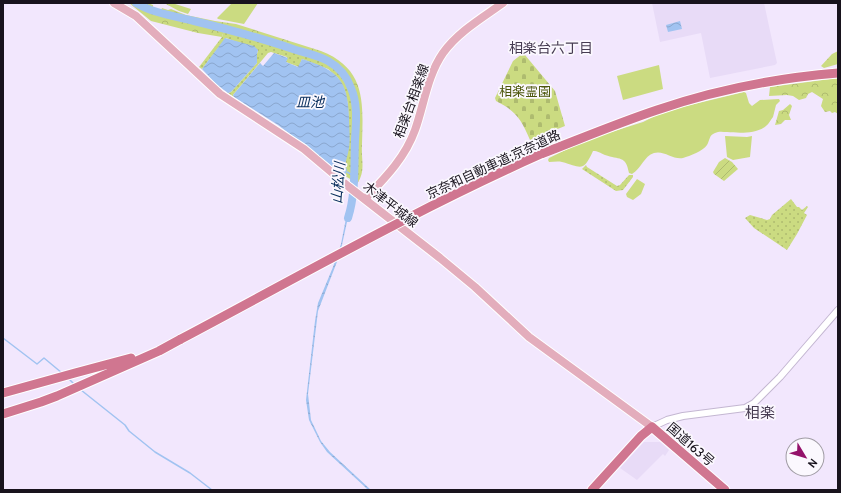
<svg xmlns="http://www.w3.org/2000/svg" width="841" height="493" font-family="Cabin,'Noto Sans JP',sans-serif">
<defs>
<pattern id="grass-dots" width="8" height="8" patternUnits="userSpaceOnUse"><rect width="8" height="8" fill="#cbdb81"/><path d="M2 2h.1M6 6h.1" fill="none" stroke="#aebb6f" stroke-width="1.8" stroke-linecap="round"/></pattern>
<pattern id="forest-crowns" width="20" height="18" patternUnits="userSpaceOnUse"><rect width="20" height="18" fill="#cbdb81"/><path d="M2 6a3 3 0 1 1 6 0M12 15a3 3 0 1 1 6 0" fill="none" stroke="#aebb6f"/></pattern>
<pattern id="cemetery-stones" width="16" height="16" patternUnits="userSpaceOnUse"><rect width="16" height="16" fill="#cbdb81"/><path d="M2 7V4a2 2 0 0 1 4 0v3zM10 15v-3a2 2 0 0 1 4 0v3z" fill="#aebb6f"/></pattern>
<pattern id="garden-furrows" width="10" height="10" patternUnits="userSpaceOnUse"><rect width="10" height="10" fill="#cbdb81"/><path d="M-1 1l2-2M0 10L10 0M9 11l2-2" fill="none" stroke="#aebb6f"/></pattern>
<pattern id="water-waves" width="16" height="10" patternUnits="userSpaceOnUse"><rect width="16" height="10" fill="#a1c3f1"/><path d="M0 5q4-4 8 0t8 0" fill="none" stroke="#8aa7ce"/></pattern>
</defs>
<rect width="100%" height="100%" fill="#f2e7fd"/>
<path fill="#e8dbf7" d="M652,3H764L777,63L775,65L710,78L701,33L660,42Z
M644,442H660L669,450L665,456L663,454L637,480L620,468Z"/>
<path fill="url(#grass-dots)" d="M224,30L318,59C352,73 353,98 353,131C353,147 352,164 352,180L345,176L346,174L345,165L349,140L348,105L345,91L338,78L328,69L302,59L299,67L286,62L287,57L271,52L268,53L233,95L234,97L228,93L231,92L257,63V54L258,50L226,38L202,69L199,67L222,37Z
M358,145H362C361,160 366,171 357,184Z
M586,165L587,167L617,186L620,185L629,175H633V177L623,190L616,191L582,169Z
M791,199L797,207H799L802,210L807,206L808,207L804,213L807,215L797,234L787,250L754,228L745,218L750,215L767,220L770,219L772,215Z"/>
<path fill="url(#forest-crowns)" d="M129,3H132L142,9L161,15L224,30L222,37L198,33L151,21Z
M141,3H148L153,5V7L161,10L162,8L168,10L171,9L186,15L215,21L236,24L321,51C367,69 363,104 362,145H358C358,107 362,72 320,55L235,29L162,12Z
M164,3H172L191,9L188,14L179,11Z
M838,51V64L824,68L821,66L832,54Z
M838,78V114L835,112L832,113L830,111L825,112L821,106L823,99L812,92L808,94L806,98L799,100L793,96L787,95L769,96L770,87Z
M790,104L792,106L789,115L791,120H785L781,124L775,125L779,111L783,110Z"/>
<path fill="url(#cemetery-stones)" d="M522,54L525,55L555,91L565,126L530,140C521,119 516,111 496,101L495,98L513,61Z"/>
<path fill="#cbdb81" d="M232,3H258L244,24L218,19L217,18Z
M659,65L663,89L623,100L617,76Z
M744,92L746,93L749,103L752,106L760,100L779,99L780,101L776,105L773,117C771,119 769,124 766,126C756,134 739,133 727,132C723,132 719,131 715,133C709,135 710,140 707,145C703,151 690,156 683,158C673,160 664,150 654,153C644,156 641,169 632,174L629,173C626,155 619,160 605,155C600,153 598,151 593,151C583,173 581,167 562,162C558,161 553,162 549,162L548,160L549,158L586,140L643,122L655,116L682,107Z
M752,136L750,157L733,160L727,157L725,136L747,137Z
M637,179L645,184L641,194L633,200L627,197L626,194Z"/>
<path fill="url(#garden-furrows)" d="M725,158L732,162L738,169L724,181L714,174L713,172L719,162Z"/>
<path fill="url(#water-waves)" d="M680,21L682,29L668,32L666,25Z
M225,38L254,46L258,50L257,54V63L231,92L228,93L216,84L202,69Z
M274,53L288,58L286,62L298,67L302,59C338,70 348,80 349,118C349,129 351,142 348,153C347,157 346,161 345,165L347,170L345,176L278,125L234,97L233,95L260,63L263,66Z
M348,208H353L350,222L348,221L347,222L340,254L318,311L308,394L311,420L321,441L330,452L371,490H368L364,486L327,452L320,442L309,420L306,400L315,321L318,303L333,267L341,244Z"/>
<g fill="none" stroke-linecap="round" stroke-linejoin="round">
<path stroke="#a1c3f1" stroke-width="1.5" d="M347,172L354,176
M3,338L37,364L44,358L62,373
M68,378L75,385
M81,390L125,425L129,431L155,452L190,473L212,490"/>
<path stroke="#a1c3f1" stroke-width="8" d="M136,3C153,13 174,16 194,21C227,29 261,38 293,49C305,53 317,55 328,61C339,67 347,77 351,88C358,104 356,123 355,140C354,165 356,193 348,218"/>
<g stroke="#c4b7d2" stroke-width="8">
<path id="minor" d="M652,427L667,420L683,416L745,408L754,403L780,377L838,310"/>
</g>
<g stroke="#fff" stroke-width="10">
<path id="major" d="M114,3L136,16L220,94L304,149L349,187L440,258L475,287L529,337L652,427
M365,199C385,178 405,158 415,130C424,105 427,76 443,53C458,32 482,18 503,3"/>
</g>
<g stroke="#fff" stroke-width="11">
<path id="highway" d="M541,154C580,139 618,123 657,110C715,90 777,78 838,73
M3,393L75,373L131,358
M3,414L41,402L57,396L159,351L181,339
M592,490L641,436L652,427L725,490"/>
</g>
<use href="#minor" stroke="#fff" stroke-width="6"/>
<use href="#major" stroke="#e3adbc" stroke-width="8"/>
<use href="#highway" stroke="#d07690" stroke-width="9"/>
<g stroke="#fff" stroke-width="11" stroke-linecap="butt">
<path id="highway-bridge" d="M181,339C300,276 417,209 541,154"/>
</g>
<use href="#highway-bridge" stroke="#d07690" stroke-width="9"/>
</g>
<g text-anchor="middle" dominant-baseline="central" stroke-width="3.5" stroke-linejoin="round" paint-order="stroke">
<g font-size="13" fill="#4c560b" stroke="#fbf8fe">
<text x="525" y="91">相楽霊園</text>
</g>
<g font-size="13" fill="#18131d" stroke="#fbf8fe">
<text transform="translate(411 101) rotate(-70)">相楽台相楽線</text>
<text transform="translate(493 164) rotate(-25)">京奈和自動車道;京奈道路</text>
<text transform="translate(391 204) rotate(38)">木津平城線</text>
<text transform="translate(691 444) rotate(41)">国道163号</text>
</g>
<g font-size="14" fill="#473c52" stroke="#fbf8fe">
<text x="551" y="48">相楽台六丁目</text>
</g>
<g font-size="14" font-style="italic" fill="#052b5a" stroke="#fbf8fe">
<text x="310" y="102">皿池</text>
<text transform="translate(338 183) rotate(-85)">山松川</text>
</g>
<g font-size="15" fill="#473c52" stroke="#fbf8fe">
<text x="760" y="413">相楽</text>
</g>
</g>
<rect width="841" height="493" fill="none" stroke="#18131d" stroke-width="8"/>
<g transform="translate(805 457) rotate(128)"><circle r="19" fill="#fbf8fe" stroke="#a09ca4"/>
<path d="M0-3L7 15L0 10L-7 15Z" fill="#94116a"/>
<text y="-6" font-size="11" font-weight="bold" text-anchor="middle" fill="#18131d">N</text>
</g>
</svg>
